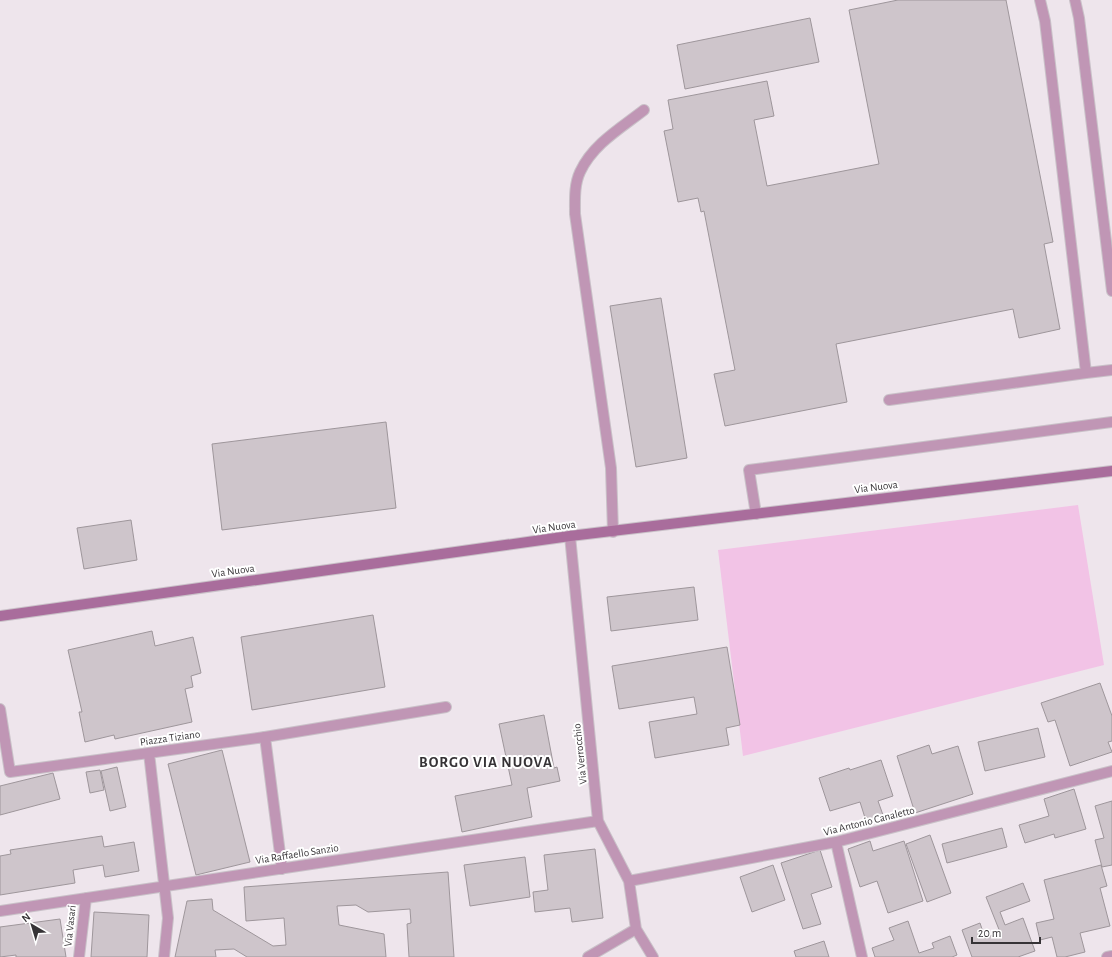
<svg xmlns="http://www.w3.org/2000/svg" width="1112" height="957" font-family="'Alegreya Sans',sans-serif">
<rect width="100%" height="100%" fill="#eee5ec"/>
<path fill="#f2c3e6" d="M1078,505L1104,665L743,756L718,550Z"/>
<path fill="#cec5cb" stroke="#9e969b" d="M898,0H1006L1053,242L1044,244L1060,329L1019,338L1013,309L836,344L847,402L725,426L714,374L735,370L704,211L701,212L698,198L678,202L664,131L673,129L668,100L767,81L774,116L754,120L767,186L879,164L849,10Z
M810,18L819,62L685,89L677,45Z
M661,298L687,458L636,467L610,306Z
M386,422L396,508L222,530L212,444Z
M131,520L137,560L84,569L77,528Z
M694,587L698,620L611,631L607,597Z
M373,615L385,687L252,710L241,637Z
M152,631L155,646L193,637L201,673L191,676L193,687L185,689L192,722L115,739L114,735L85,742L79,712H82L68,650Z
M727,647L740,725L726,728L729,745L655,758L649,722L697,714L694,697L619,709L612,666Z
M1100,683L1112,716V741L1108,742L1112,752L1070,766L1055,720L1048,722L1041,703Z
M544,715L554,768L557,767L560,781L527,788L532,817L462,832L455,796L512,785L499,724Z
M1038,728L1045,757L985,771L978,742Z
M929,745L932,754L958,746L973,794L915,813L897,756Z
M222,750L250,862L196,875L168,764Z
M881,760L893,796L878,801L883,815L866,821L860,802L830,811L819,778L849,768L850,770Z
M117,767L126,807L110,811L101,771Z
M100,770L104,790L90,793L86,772Z
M53,773L60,799L0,815V786Z
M1074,789L1086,829L1055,838L1054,834L1025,843L1019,825L1049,816L1044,799Z
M1112,801V865L1102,867L1095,840L1104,838L1095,806Z
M1002,828L1007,847L947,863L942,844Z
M930,835L951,893L927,902L906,844Z
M102,836L104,847L134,842L139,871L105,877L103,865L73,870L75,883L0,895V856L11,854L10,850Z
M870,841L873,851L904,841L923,901L888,913L877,881L860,887L848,849Z
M595,849L603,918L572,922L570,908L535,912L533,892L548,890L544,855Z
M820,850L832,887L811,894L821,924L803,929L781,863Z
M525,857L530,897L470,906L464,865Z
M773,865L785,900L752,912L740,877Z
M1101,865L1107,886L1100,888L1110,926L1080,933L1085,952L1065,957H1057L1052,937L1040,940L1036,923L1054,919L1044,880Z
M448,872L454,957H409L407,924L411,923L410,909L368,912L356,905L337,906L339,925L384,934L386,957H247L234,949L215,950L216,957H175L187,901L212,899L213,910L273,946L286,945L284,918L246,921L244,887Z
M1023,883L1030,901L1000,912L1005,925L1023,918L1035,951L1018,957H972L962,930L980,923L985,938L1000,932L986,897Z
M94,912L149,915L147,957H91Z
M60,919L66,957H16V955L0,957V927Z
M908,921L919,953L934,948L932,943L950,936L957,955L952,957H875L872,948L894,940L889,928Z
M824,941L829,957H796L794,951Z"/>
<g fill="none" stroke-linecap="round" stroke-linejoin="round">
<g stroke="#c9c1c8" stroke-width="12">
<path id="service" d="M1040,0L1045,21L1086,373
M1075,0L1079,18L1112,291
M889,400L1086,373L1112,370
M756,514L749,470L1112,422
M613,532L611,468L575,214C575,200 574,185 580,172C593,144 621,128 644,110
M265,737L446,707"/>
</g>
<g stroke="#c9c1c8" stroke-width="12">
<path id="minor" d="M570,536L598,821L629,881L636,929L653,957
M0,709L10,772L265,737L282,869
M149,753L168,918L164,957
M836,842L862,957
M629,881L836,842L1112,771
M0,911L598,821
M79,957L86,898
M588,957L636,929
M1107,957L1112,956"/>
</g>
<g stroke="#c9c1c8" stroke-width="12">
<path id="secondary" d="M0,616L570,536L1112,471"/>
</g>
<use href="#service" stroke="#c096b5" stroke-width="10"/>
<use href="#minor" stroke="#c096b5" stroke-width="10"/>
<use href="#secondary" stroke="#a96d9c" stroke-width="10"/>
</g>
<g text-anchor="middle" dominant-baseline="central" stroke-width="4" stroke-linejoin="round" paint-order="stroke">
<g font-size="11" fill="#363336" stroke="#fff">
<text transform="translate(876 487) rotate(-7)">Via Nuova</text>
<text transform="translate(554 527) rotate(-8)">Via Nuova</text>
<text transform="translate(233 571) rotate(-8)">Via Nuova</text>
<text transform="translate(170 738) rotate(-8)">Piazza Tiziano</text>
<text transform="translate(580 754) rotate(-96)">Via Verrocchio</text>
<text transform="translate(869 821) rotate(-14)">Via Antonio Canaletto</text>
<text transform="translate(297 854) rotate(-9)">Via Raffaello Sanzio</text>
<text transform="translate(70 926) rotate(-84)">Via Vasari</text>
</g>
<g font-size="15" font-weight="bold" letter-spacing="1" fill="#363336" stroke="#fff">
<text x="486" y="762">BORGO VIA NUOVA</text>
</g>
</g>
<g transform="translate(32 925) rotate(322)" stroke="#ffffff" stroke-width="3" paint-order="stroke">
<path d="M0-3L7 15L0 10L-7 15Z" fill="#363336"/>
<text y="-6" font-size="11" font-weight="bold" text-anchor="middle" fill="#363336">N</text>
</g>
<path d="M972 937v6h68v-6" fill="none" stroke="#363336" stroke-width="2"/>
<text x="978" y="937" font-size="12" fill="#363336" stroke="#ffffff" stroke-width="3" paint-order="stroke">20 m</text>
</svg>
